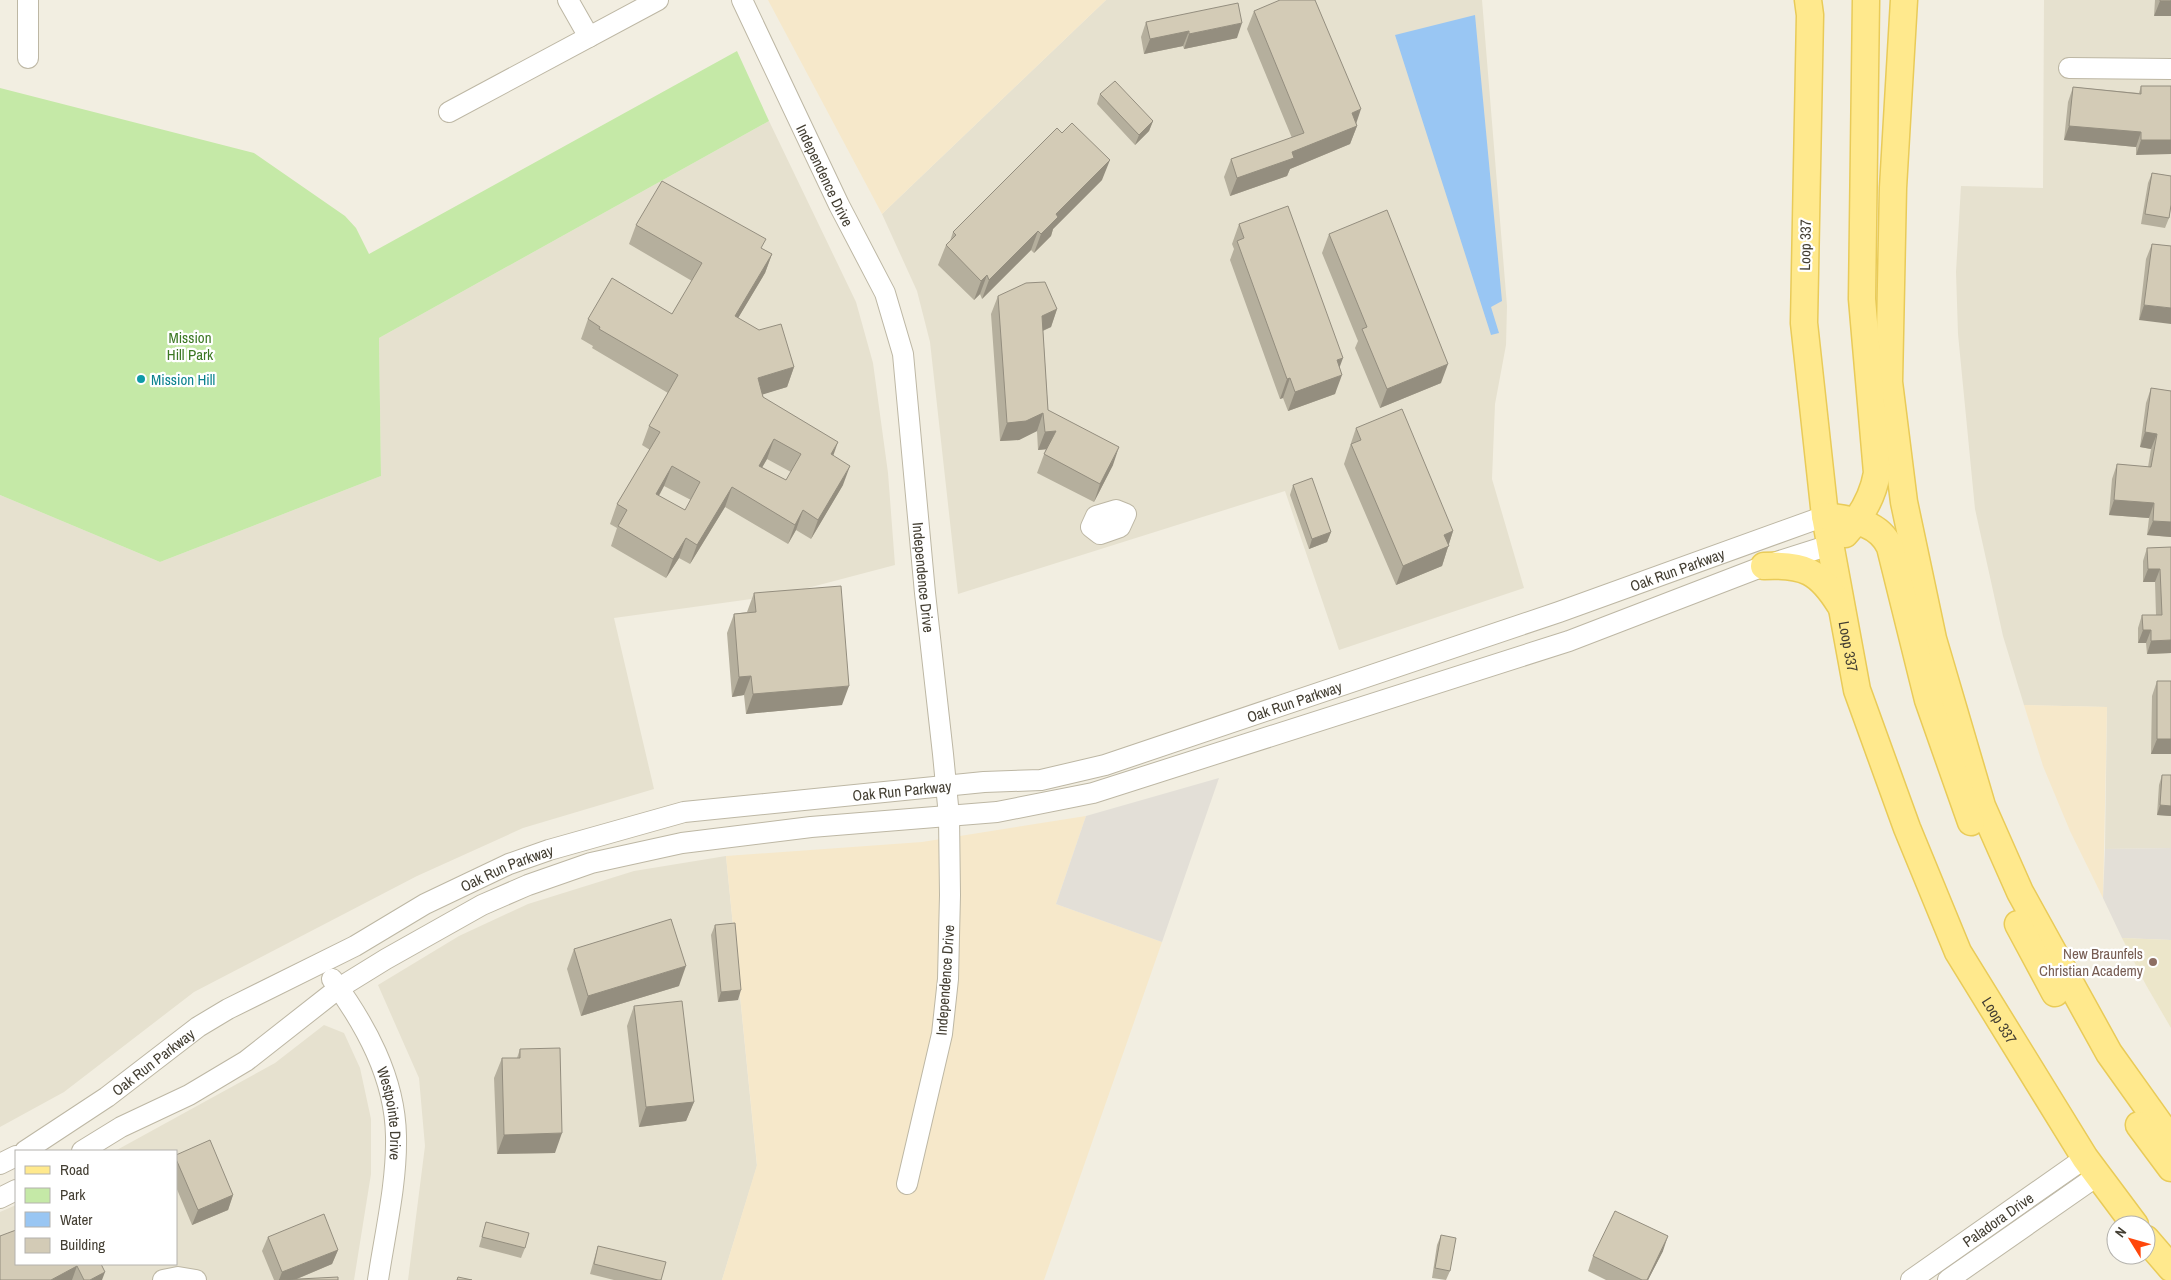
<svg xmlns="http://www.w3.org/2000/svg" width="2171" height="1280" font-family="'Archivo Narrow',sans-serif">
<rect width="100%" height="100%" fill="#f2eee1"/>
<path fill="#e6e1cf" d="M1106,0H1482L1507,306L1506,345L1495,404L1492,479L1524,588L1339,650L1285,491L958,594L930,342L917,291L882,214Z
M2044,0H2171V848L2105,849L2107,707L2024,705L2003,636L1975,509L1958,334L1956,272L1961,186L2043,188Z
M769,121L856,302L873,363L888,473L895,565L781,595L614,618L654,789L523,828L417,876L194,992L64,1092L0,1127V495L160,562L381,476L379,338Z
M726,856L757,1166L722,1280H408L425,1146L419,1078L378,985L459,936L528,904L634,871Z
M324,1025L344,1033L360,1068L371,1119V1174L354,1280H0V1212L16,1205V1264H176V1151H115L275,1063Z"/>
<path fill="#f6e8ca" d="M768,0H1106L882,214Z
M2024,705L2107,707L2103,898L2070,831L2043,766Z
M1086,816L1056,904L1162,942L1044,1280H722L757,1165L726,856L922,842Z"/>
<path fill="#e3dfd7" d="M1219,778L1162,942L1056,904L1086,816Z
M2171,848V940L2122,938L2103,898L2105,849Z"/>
<path fill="#ece6ca" d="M2122,938L2171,940V1028L2146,985Z"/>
<path fill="#c5e9a7" d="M737,51L769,121L379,338L381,476L160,562L0,495V88L254,153L345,216L356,228L369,254Z"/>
<path fill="#99c6f3" d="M1475,15L1502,301L1491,307L1499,333L1491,335L1395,35Z"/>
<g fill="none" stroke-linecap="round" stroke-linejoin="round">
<g stroke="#bdb7a4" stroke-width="22">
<g id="minor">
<path d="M568,0L589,37"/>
<path id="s1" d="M742,0L839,205L885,293L903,354L925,593L943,754L949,816L950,895L948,979L942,1034L907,1184"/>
<path d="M28,58V0"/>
<path d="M2069,68L2171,69"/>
<path d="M449,112L658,0"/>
<path d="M1116,510L1126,514L1120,527L1100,534L1091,527L1096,516Z"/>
<path id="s2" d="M332,979C365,1024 395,1077 396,1136C397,1183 385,1233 378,1280"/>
<path id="s3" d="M25,1151L107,1097L198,1027L228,1009L355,946L425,904L509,864L549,850L684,812L984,782L1041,780L1105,765L1559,612L1825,516"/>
<path d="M82,1151L121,1127L189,1095L246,1061L339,988L386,959L482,905L528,885L591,863L682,843L811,827L997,812L1093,793L1569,641L1764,566L1830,545"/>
<path d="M0,1164L16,1156"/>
<path d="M0,1198L16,1190"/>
<path d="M163,1280L178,1277L196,1280"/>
<path id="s4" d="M1911,1280L2085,1158"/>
<path d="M1948,1280L2097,1176"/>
</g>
</g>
<g stroke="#e9cb58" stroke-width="29">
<g id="major">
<path id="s5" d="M1808,0L1810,15L1804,323L1825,516L1857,690L1907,828L1958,952L2085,1158L2135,1225"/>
<path d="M1904,0L1893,188L1889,382L1904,502L1933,639L1982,806L2020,892L2109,1053L2171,1140"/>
<path d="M1825,516C1851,520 1878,521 1890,547L1928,700L1971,822"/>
<path d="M1845,534C1861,517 1873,496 1877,473L1862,299L1866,0"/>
<path d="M1764,566C1804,564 1819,571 1840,605"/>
<path d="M2018,924L2055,993"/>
<path d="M2139,1125L2171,1168"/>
<path d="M2146,1239L2171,1268"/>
</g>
</g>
<use href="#minor" stroke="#fff" stroke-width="20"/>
<use href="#major" stroke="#ffe98d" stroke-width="26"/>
</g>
<path fill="#b5af9d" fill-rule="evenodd" d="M2155,0H2171L2154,16Z
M1254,11L1356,123L1357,126L1350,144L1290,169L1287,176L1230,196L1224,177L1231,159L1292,138L1247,29Z
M1146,22L1237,38L1184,49L1183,46L1144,54L1141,37Z
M2141,86H2171L2136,155V147L2064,140L2068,102L2073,87L2139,93Z
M1100,94L1153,121L1149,131L1135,145L1097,104Z
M2152,173L2171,176V208L2169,218L2165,228L2141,224L2148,183Z
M1102,180L1053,229L1051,236L1034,253L1031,250L982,299L980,294L974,300L938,265L946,245L950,241L953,232Z
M1239,224L1340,367L1335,394L1288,411L1283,398L1280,399L1230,260L1234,249L1232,244Z
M636,225L763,249L772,254L765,273L738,318L794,367L787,387L762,394L763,397L833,456L843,485L811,539L796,530L788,544L725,507L690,564L679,558L666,578L611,546L617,528L610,524L617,504L650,450L642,445L649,426L668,393L592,348L593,346L581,339L588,319L672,314L692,281L629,244ZM767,459L791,472L786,480L762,467ZM664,486L691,500L685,510L659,496Z
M1329,234L1441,383L1380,408L1355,348L1358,341L1322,253Z
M2152,244L2171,246L2139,320L2146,259Z
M998,296L1057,309L1051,327L1043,331L1048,410L1113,465L1094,502L1037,473L1046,449L1038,450L1037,431L1019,440L1000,441L991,314Z
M2151,388L2171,391V537L2147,535L2149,518L2109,515L2112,479L2117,464L2148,467L2151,449L2140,447L2146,403Z
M1356,428L1453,531L1442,566L1396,585L1344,464Z
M1293,485L1331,532L1327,542L1309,549L1290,495Z
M2171,547V653L2147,654L2146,643H2138V628L2142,615H2156L2155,582H2143V561L2147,548Z
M754,593L842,705L746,714L744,695L732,697L727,633L734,614L747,612Z
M2157,681L2171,754H2151L2152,696Z
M2162,775H2171V816L2157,815L2159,785Z
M715,925L738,1000L718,1002L711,935Z
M574,949L679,986L581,1016L567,969Z
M634,1006L694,1102L686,1121L639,1127L627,1026Z
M520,1049L555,1153L497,1154L494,1078L502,1058H517Z
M176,1155L233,1195L228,1210L192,1225L176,1187Z
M486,1222L525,1248L521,1258L479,1247Z
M1441,1235L1450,1271L1446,1280L1432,1278L1437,1245Z
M0,1236L101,1264L102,1280H0Z
M268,1237L338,1250L332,1264L297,1279L338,1280H274L262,1251Z
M598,1246L661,1280H614L590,1274L595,1256Z
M1663,1251L1648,1280H1606L1588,1271L1593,1256Z"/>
<path fill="#948e7f" d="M2160,1H2171V16H2154Z
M1242,23L1237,38L1184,49L1189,34Z
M1189,31L1183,46L1144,54L1150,39Z
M1361,109L1355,127L1357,126L1350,144L1290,169L1287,176L1230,196L1237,178L1292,152L1352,113Z
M1153,121L1149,131L1135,145L1139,135Z
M2069,126L2141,132L2136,147L2064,140Z
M2141,140H2171V154L2136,155Z
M1110,160L1102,180L1053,229L1051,236L1034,253L1041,234L1056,214Z
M1038,231L1031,250L982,299L989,280Z
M772,254L765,273L728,335L735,316Z
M987,275L980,294L974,300L981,281Z
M2144,305L2171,308V324L2139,320Z
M1057,309L1051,327L1035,334L1042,316Z
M1343,358L1336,377L1342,375L1335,394L1288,411L1295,392L1337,360Z
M1448,364L1441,383L1380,408L1387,389Z
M794,367L787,387L751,398L758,378Z
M1290,378L1283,398L1280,399L1287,379Z
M1043,413L1037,431L1019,440L1000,441L1007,423Z
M1056,431L1049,449L1038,450L1045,432Z
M2145,432L2157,434L2151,449L2140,447Z
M774,439L767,459L752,485L759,466Z
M838,442L831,462V454Z
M1119,447L1113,465L1094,502L1100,484Z
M672,466L664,486L649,513L656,494Z
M850,466L843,485L811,539L818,520Z
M732,487L725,507L690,564L697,545Z
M2114,500L2154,503L2149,518L2109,515Z
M803,510L796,530L788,544L795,525Z
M2153,521L2171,522V537L2147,535Z
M1453,531L1442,566L1396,585L1403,566L1444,535Z
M1331,532L1327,542L1309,549L1312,539Z
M686,538L679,558L666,578L673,559Z
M2148,569H2160L2155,582H2143Z
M2143,630H2151L2146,643H2138Z
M2171,640V653L2147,654L2151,641Z
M751,676L744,695L732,697L739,677Z
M849,686L842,705L746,714L753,694Z
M2157,739H2171V754H2151Z
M2160,805L2171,806V816L2157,815Z
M686,966L679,986L581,1016L588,996Z
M741,990L738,1000L718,1002L721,992Z
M694,1102L686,1121L639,1127L646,1107Z
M562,1133L555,1153L497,1154L504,1135Z
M233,1195L228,1210L192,1225L198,1210Z
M1668,1236L1663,1251L1648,1280H1647Z
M338,1250L332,1264L294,1280H279L282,1272Z
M77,1266L72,1280H51Z
M105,1272L102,1280H90Z"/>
<path fill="#d3cbb6" stroke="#948e7f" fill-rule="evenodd" d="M1280,0H1315L1361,109L1352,113L1357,126L1292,152L1294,158L1237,178L1231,159L1304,133L1254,11Z
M2160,0H2171V1H2160Z
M1238,3L1242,23L1189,34V31L1150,39L1146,22Z
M1115,81L1153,121L1139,135L1100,94Z
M2141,86H2171V140H2141V132L2069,126L2073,87L2141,94Z
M1072,123L1110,160L1056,214L1058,217L1041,234L1038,231L989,280L987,275L981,281L946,245L956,235L953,232L1057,128L1062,133Z
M2152,173L2171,176V205L2169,218L2145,214Z
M662,181L766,239L761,248L772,254L735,316L759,330L781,324L794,367L758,378L763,397L838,442L831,454L850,466L818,520L803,510L795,525L732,487L697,545L686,538L673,559L618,526L627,510L617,504L660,432L649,426L678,375L599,329L600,327L588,319L612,278L672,314L702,263L636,225ZM774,439L801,454L786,480L759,466ZM672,466L700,482L685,510L656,494Z
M1288,206L1343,358L1337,360L1342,375L1295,392L1290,378L1287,379L1237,241L1244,238L1239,224Z
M1387,210L1448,364L1387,389L1362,329L1367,327L1329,234Z
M2152,244L2171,246V308L2144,305Z
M1045,282L1057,309L1042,316L1048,410L1119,447L1100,484L1044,454L1056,431L1045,432L1043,413L1026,421L1007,423L998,296L1026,283Z
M2151,388L2171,391V522L2153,521L2154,503L2114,500L2117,464L2151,467L2157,434L2145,432Z
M1402,409L1453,531L1444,535L1449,546L1403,566L1351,444L1361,440L1356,428Z
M1312,478L1331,532L1312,539L1293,485Z
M2171,547V640L2151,641V630H2143L2142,615H2162L2160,569H2148L2147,548Z
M841,586L849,686L753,694L751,676L739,677L734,614L756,612L754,593Z
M2157,681H2171V739H2157Z
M2162,775H2171V806L2160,805Z
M671,919L686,966L588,996L574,949Z
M735,923L741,990L721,992L715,925Z
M682,1001L694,1102L646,1107L634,1006Z
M560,1048L562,1133L504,1135L502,1058H520V1049Z
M210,1140L233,1195L198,1210L176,1159V1155Z
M1615,1211L1668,1236L1647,1280H1642L1593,1256Z
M324,1214L338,1250L282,1272L268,1237Z
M486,1222L529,1233L525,1248L482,1237Z
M16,1230V1264H101L105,1272L90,1280H84L77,1266L51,1280H0V1236Z
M1441,1235L1456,1238L1450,1271L1435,1268Z
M598,1246L666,1262L661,1280H658L594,1264Z
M338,1277V1280H279Z
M458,1277L472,1280H457Z"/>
<circle fill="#0f9aa8" stroke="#fff" stroke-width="2" cx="141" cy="379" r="5"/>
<circle fill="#8d6e63" stroke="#fff" stroke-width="2" cx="2153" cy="962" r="5"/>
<g text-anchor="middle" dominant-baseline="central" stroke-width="4.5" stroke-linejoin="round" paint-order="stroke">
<g font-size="15" fill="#433e32" stroke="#fff">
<text stroke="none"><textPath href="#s1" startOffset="194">Independence Drive</textPath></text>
<text transform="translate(1805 245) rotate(-89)">Loop 337</text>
<text stroke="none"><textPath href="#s3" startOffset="1776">Oak Run Parkway</textPath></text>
<text stroke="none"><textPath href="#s1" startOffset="614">Independence Drive</textPath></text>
<text stroke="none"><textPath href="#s5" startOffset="650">Loop 337</textPath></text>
<text stroke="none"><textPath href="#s3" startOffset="1371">Oak Run Parkway</textPath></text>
<text stroke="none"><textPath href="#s3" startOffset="966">Oak Run Parkway</textPath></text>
<text stroke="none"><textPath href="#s3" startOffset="561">Oak Run Parkway</textPath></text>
<text transform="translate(945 980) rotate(-86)">Independence Drive</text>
<text stroke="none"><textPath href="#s5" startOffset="1055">Loop 337</textPath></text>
<text stroke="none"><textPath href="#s3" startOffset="156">Oak Run Parkway</textPath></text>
<text stroke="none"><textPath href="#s2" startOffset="149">Westpointe Drive</textPath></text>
<text stroke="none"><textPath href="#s4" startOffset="106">Paladora Drive</textPath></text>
</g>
<g font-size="15" fill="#3b7723" stroke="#fff">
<text x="190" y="337">Mission<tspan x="190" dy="17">Hill Park</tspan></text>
</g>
<g font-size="15" fill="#0d838f" stroke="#fff" text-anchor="start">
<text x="151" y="379">Mission Hill</text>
</g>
<g font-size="15" fill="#785e54" stroke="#fff" text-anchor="end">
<text x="2143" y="953">New Braunfels<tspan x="2143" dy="17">Christian Academy</tspan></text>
</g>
</g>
<rect x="15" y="1150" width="162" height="115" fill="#ffffff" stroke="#b4b2ad"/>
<rect x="25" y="1166" width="25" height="8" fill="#ffe98d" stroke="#b4b2ad"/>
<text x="60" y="1175" font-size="15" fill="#433e32">Road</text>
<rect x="25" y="1188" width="25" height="15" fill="#c5e9a7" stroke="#b4b2ad"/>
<text x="60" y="1200" font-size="15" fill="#433e32">Park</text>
<rect x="25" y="1212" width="25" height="15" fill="#99c6f3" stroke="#b4b2ad"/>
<text x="60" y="1225" font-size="15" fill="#433e32">Water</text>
<rect x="25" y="1238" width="25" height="15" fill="#d3cbb6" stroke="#b4b2ad"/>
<text x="60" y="1250" font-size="15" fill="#433e32">Building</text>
<g transform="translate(2131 1240) rotate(307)"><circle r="24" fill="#ffffff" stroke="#b4b2ad"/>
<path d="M0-4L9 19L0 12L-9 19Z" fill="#ff470b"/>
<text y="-8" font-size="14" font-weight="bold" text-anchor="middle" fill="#433e32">N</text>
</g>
</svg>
